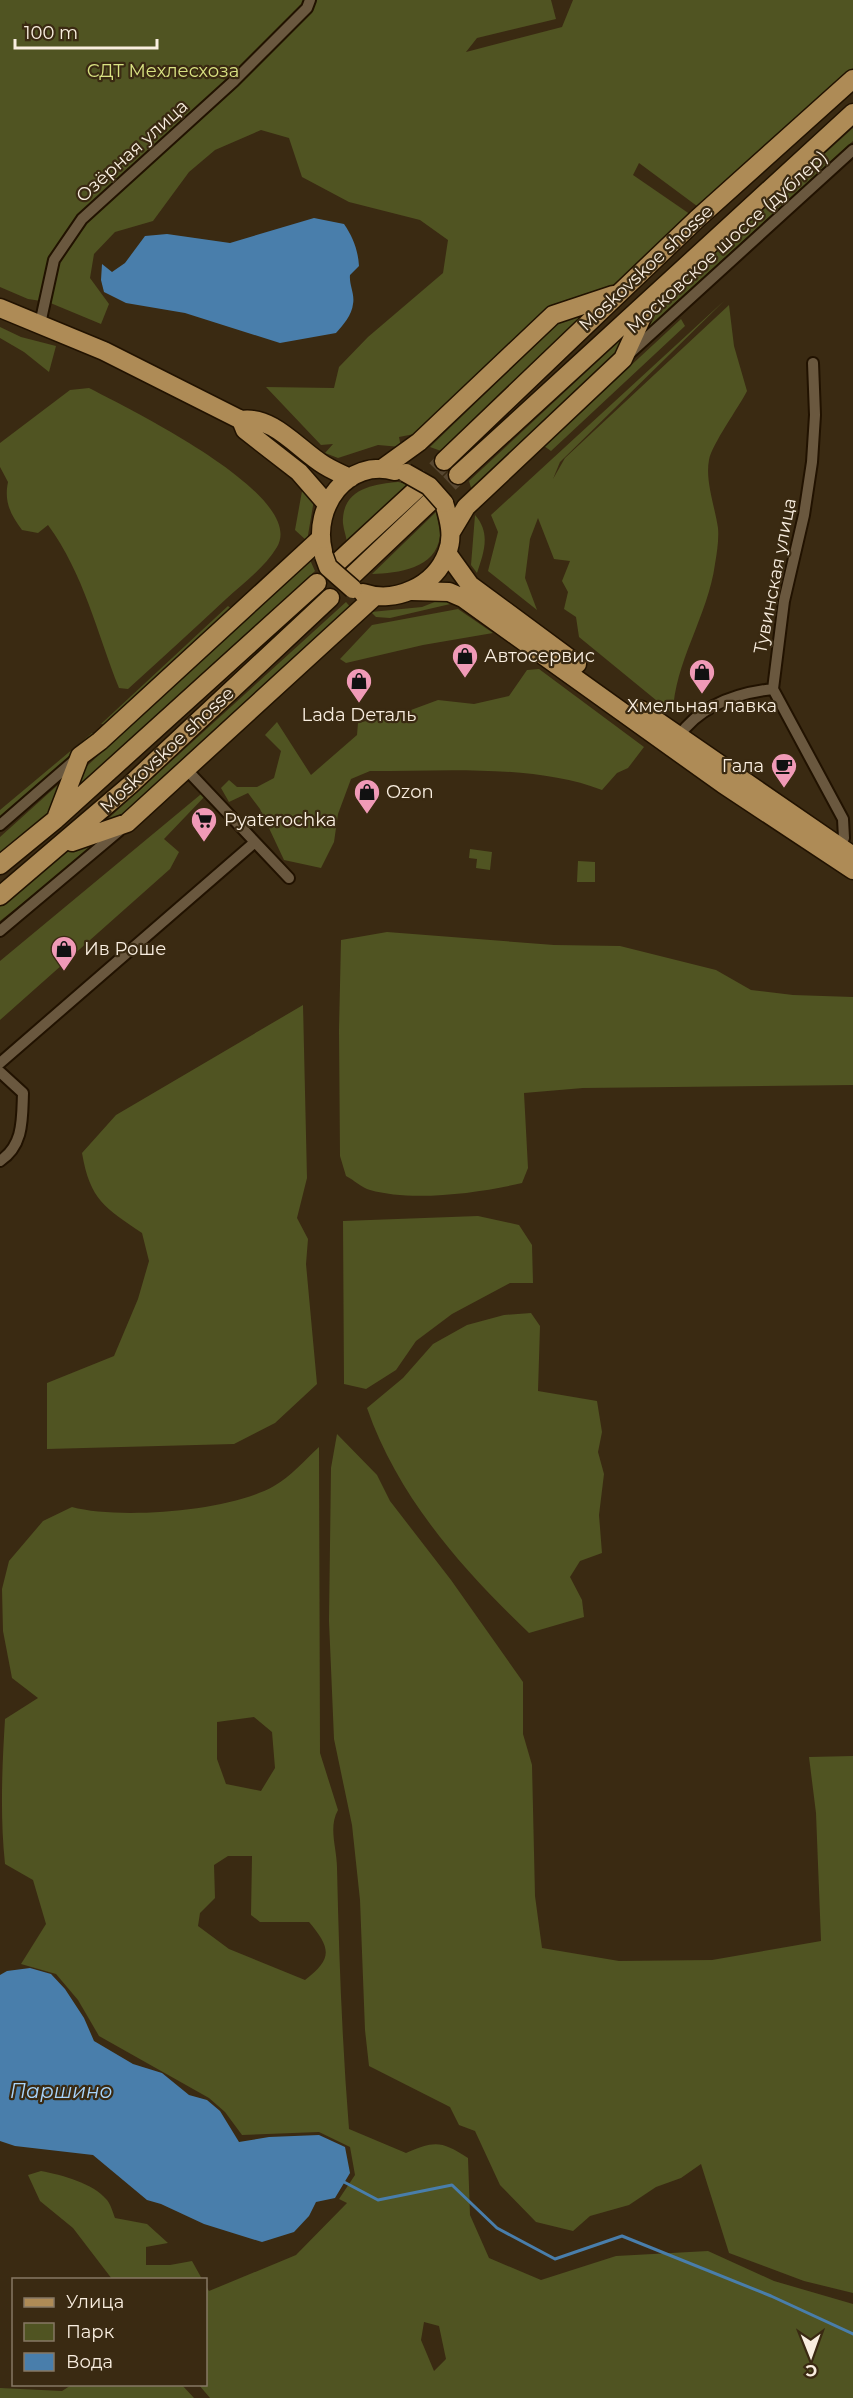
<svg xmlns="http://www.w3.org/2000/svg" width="853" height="2398" font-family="Montserrat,sans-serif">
<rect width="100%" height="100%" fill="#3a2a12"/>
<path fill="#505422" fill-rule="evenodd" d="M0,0H551L556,19L477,38L466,52L562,27L573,0H853V80L705,212L639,163L633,175L697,219L618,294L553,315L430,431L399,437L401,447L378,445L338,458L325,453L333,444L321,445L266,387L334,388L339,367L368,337L443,273L448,240L420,220L349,202L302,177L289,138L261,130L215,150L189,172L153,221L115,232L94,254L90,278L109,304L101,324L48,302L28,299L0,287Z
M853,128V141L668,309L670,313L646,333L663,300Z
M725,300L560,462L553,479L565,458L729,305L734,346L747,391C739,407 712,444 709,460C705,481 715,507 718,528C719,539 717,553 715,564C708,616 674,663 673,714L579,637L576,617L564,609L568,592L562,581L570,561L554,559L538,518L530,539L525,578L537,610L488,571L498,532L491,515Z
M593,308L453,441L441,451L430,447L563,319Z
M681,319L685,326L551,451L544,446Z
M640,322L627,350L472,491L469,481Z
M0,327L21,337L56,346L49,372L24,352L0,338Z
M89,388C125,407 308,495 277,547C265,567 243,584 226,599C194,629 161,659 128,689L119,688C97,633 84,574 48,525L38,533L22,530C10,514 4,501 8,482L0,467V443L70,390Z
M304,480L316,488L307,541L295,530Z
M398,482L411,484L347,542C346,535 342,525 343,518C345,488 375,484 398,482Z
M436,512C437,519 440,529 440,536C436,569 398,573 372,574Z
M475,515C491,533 484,552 477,573L471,565Z
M310,560L315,571L67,799L75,777Z
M455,594L459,602L390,618L376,617L371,612L422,607Z
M346,602L352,609L123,818L99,827Z
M228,606L234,611L106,725L101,724Z
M458,609L493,633L423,645L346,663L340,659L372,625Z
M539,669L644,747L628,768L617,773L602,790C535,764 442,771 370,771L351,779L338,814L334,842L321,868L284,860L260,809L248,793L229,802L221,788L229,780L237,787H257L274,778L281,751L265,735L277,722L311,775L357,735L358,723L411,710L438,700L474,704L509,696L527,670Z
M92,733L96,735L0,817V810Z
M70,774L51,812L0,855V837Z
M206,790L208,793L164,839L179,852L170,869L0,1020V961Z
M114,831L0,921V905L74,846Z
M470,849L492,852L490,870L476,868L477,859L469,858Z
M578,861L595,862V882H577Z
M387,932L554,945L620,946L716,970L751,990L793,995L853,997V1085L583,1088L524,1093L528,1168L522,1183C479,1193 412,1202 370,1190C362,1188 354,1180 346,1176L340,1156L339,1030L341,940Z
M303,1005L307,1178L297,1218L308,1239L306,1264L317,1384L275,1423L234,1444L47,1449V1383L114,1356L138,1299L149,1261L142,1233C105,1208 90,1200 82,1153L116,1115Z
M478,1216L519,1225L532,1245L533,1283H510L452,1314L416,1341L396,1370L366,1389L344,1384L343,1221Z
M531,1313L540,1326L538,1391L597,1401L602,1432L598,1452L604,1474L599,1515L602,1553L580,1561L570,1577L582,1600L584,1617L529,1633C462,1569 398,1497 367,1408L403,1378L433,1344L467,1325L504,1315Z
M337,1434L377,1475L390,1501L451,1580L523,1682V1734L532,1765L535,1896L542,1948L619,1961L712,1960L821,1941L816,1813L809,1757L853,1756V2293L804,2281L729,2253L701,2164L681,2178L656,2187L629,2205L590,2216L573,2231L536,2222L500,2185L475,2131L459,2125L450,2107L369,2066L365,2030L360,1900L352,1825L334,1739L329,1621L331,1468Z
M319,1447L320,1753L338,1810C328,1828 337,1848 337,1868C339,1955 342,2042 349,2129L406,2153C435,2140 442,2141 468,2158L470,2215L489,2258L541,2280L616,2256L708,2251L774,2281L853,2304V2398H210L199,2385L206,2384V2286L209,2291L296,2255L347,2203L339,2199L355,2175L350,2147L319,2132L242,2135L225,2112L209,2098L99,2036L78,2000L56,1974L21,1964L46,1924L33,1880L5,1864C0,1816 2,1768 5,1719L38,1698L12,1678L3,1631L2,1589L9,1561L43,1521L72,1507C120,1520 231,1511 274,1486C290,1477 305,1460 319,1447ZM254,1717L272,1732L275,1768L261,1791L226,1784L217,1759V1722ZM228,1856H252L251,1915L260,1922H309C331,1948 333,1959 305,1980L229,1949L198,1926L200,1913L215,1898L214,1865ZM424,2322L439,2326L446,2359L434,2371L421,2340Z
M41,2171C62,2175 93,2183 107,2200C111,2205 113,2213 115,2218L147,2224L168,2243L146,2247V2265H170L192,2261L202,2279H112L73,2228L40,2201L28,2175Z
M73,2384L182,2385L194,2398H0V2388L62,2391Z"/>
<path fill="#497eab" d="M314,218L344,224C353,237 358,250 359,266L350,275C349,285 355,294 353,304C352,315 343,325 336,333L280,343L185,313L126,303L104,292L101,280L102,264L112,272L125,263L145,236L167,234L230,243Z
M30,1968L51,1974L65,1989L84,2018L94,2041L133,2064L162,2073L189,2095L207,2100L220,2111L239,2142L269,2137L319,2135L345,2147L350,2173L335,2198L316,2202L309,2216L294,2232L262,2242L204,2224L161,2204L147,2200L93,2155L15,2146L0,2141V1975L7,1971Z"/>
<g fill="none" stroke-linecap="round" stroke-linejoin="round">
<path stroke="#497eab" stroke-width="3" d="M344,2182L378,2200L452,2185L497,2228L555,2259L622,2236L771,2296L853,2334"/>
<path stroke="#574731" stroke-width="18" stroke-dasharray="18 9" stroke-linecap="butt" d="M417,489L444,461
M430,502L458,475"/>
<g stroke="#211200" stroke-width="14">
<path id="street" d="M40,324L54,260L82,219L234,81L307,8L310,0
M630,353L853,150
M813,363L815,415L812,462L804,515L784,601L773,689L843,819L844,838L839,847
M679,736C701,705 736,693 773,689
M187,770L289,878
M0,825L75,760
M0,931L119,831
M0,1063L255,842
M0,1072L23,1093C22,1119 24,1145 0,1161"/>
</g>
<g stroke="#211200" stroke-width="21">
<path id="primary" d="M0,308L104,351L241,420C273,415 299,450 324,465C332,470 341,474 350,478
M241,420L245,430L299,472L326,503
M444,461L697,219L853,79
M383,468L419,442L553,315L613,295
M458,475L853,113
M451,532L466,507L623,359L648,304
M323,551C312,507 347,458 395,471
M447,553L470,585L577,664
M339,561L417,489
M353,575L430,502
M412,591L449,592L463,598L723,784L853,870
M363,593C395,604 435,586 447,553C454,537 449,519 444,503
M641,710L853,856
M57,816L80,756L100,741L320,539
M72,842L127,823L374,597
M0,865L55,820L317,583
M0,896L130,785L330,598"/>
</g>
<use href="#street" stroke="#6a583f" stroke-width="10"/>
<use href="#primary" stroke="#ae8b56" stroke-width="18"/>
<g stroke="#211200" stroke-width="21" stroke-linecap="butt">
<path id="primary-bridge" d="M406,473L429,486L444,503
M324,556L328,567L353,589"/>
</g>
<use href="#primary-bridge" stroke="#ae8b56" stroke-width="18"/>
</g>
<defs>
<g id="shop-pin" transform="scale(1.35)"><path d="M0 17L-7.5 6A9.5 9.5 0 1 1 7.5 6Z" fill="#f09ab7" stroke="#3a2a12"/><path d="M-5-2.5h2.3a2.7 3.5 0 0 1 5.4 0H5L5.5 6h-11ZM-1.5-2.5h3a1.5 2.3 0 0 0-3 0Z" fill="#111"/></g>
<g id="cafe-pin" transform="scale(1.35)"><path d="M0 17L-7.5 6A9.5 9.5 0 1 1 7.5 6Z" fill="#f09ab7" stroke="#3a2a12"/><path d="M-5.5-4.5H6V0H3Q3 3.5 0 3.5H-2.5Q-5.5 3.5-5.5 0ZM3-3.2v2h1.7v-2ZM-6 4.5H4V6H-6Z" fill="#111"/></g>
<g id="supermarket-pin" transform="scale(1.35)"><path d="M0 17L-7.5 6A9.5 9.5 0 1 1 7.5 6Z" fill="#f09ab7" stroke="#3a2a12"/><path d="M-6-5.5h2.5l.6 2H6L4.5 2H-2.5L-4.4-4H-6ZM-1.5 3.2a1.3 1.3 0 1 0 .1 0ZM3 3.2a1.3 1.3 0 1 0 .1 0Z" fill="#111"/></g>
</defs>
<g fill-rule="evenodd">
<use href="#shop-pin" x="465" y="656"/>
<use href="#shop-pin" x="702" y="672"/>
<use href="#shop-pin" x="359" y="681"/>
<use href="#cafe-pin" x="784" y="766"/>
<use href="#shop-pin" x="367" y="792"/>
<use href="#supermarket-pin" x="204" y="820"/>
<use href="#shop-pin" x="64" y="949"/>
</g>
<g text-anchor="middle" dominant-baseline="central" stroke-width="4.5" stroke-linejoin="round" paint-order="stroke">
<g font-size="18" fill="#dae383" stroke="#3a2a12">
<text x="163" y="71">СДТ Мехлесхоза</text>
</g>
<g font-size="18" fill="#f9eee0" stroke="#3a2a12">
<text transform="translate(132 151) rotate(-42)">Озёрная улица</text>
<text transform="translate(727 242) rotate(-42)">Московское шоссе (дублер)</text>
<text transform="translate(646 268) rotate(-43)">Moskovskoe shosse</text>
<text transform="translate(775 576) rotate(-79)">Тувинская улица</text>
<text transform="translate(167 750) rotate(-43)">Moskovskoe shosse</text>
</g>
<g font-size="18" fill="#f9eee0" stroke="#3a2a12" text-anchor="start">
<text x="484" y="656">Автосервис</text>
<text x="702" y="706" text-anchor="middle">Хмельная лавка</text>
<text x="359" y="715" text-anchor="middle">Lada Dеталь</text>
<text x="764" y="766" text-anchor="end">Гала</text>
<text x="386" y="792">Ozon</text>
<text x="224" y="820">Pyaterochka</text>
<text x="84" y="949">Ив Роше</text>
</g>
<g font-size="20" font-style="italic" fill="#a9d5fc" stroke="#3a2a12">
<text x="61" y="2091">Паршино</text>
</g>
</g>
<rect x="12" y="2278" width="195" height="108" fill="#3a2a12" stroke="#867864" stroke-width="1.5"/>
<rect x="24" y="2298" width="30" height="9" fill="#ae8b56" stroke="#867864" stroke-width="1.5"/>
<text x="66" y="2308" font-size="18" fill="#f9eee0">Улица</text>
<rect x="24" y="2323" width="30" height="18" fill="#505422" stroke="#867864" stroke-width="1.5"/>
<text x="66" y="2338" font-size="18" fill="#f9eee0">Парк</text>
<rect x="24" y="2353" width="30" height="18" fill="#497eab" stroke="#867864" stroke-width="1.5"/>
<text x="66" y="2368" font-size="18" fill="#f9eee0">Вода</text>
<g transform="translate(811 2356) rotate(179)" stroke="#3a2a12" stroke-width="4.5" paint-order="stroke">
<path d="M0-4.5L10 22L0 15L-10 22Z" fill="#f9eee0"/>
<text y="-9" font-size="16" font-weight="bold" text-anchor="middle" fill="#f9eee0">С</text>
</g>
<path d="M15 39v9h142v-9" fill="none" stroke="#f9eee0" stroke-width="3"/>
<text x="24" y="39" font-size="18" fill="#f9eee0" stroke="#3a2a12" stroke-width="4.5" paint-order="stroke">100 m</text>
</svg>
